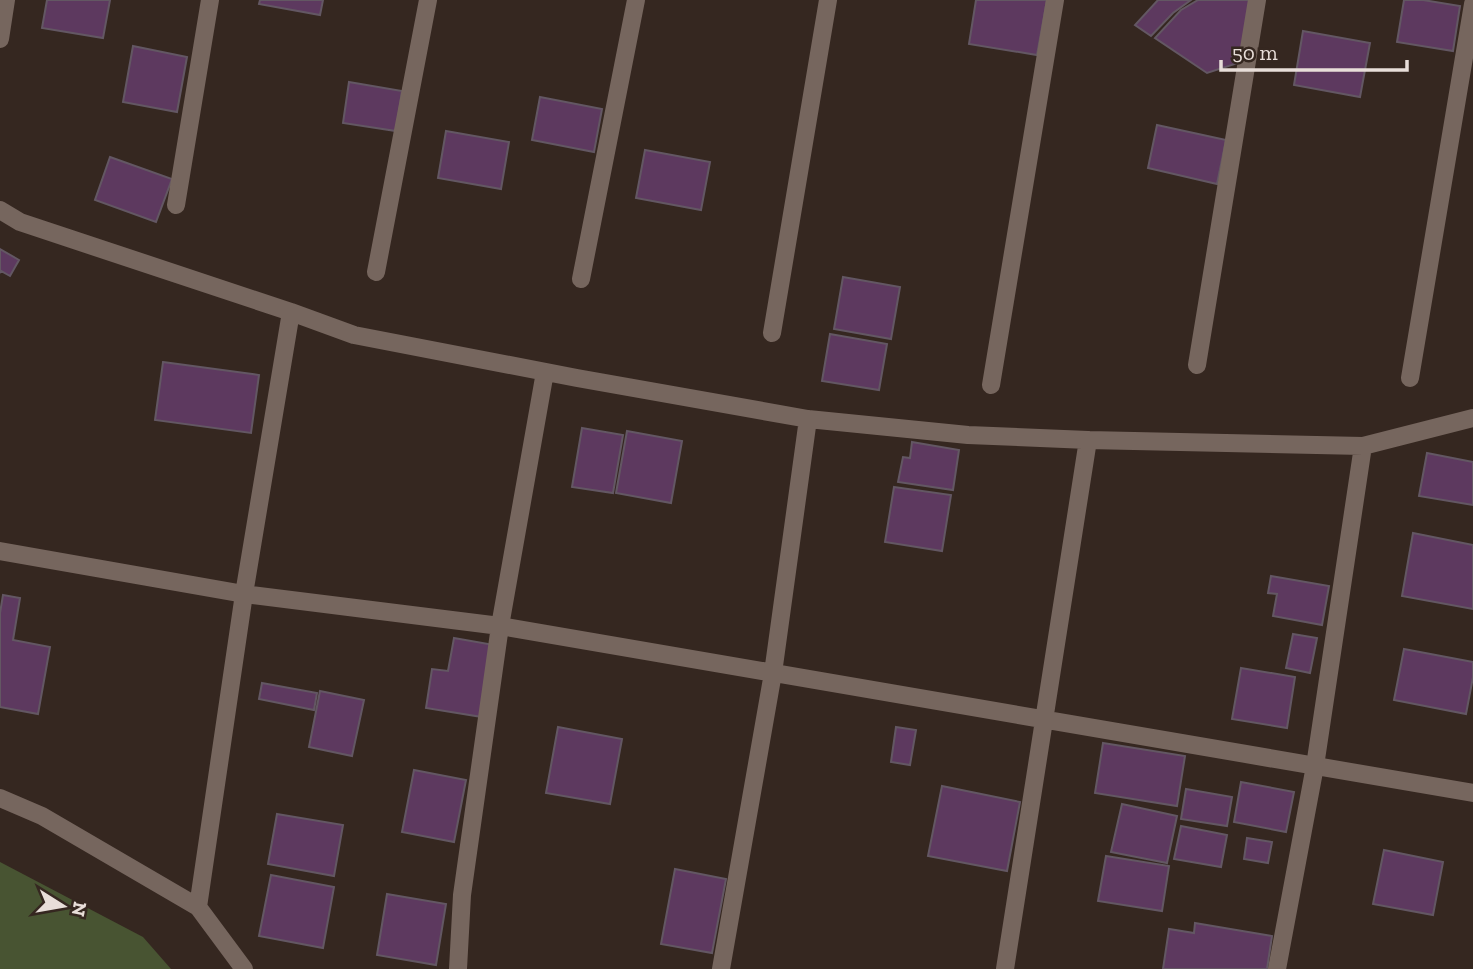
<svg xmlns="http://www.w3.org/2000/svg" width="1473" height="969" font-family="'Zilla Slab',serif">
<rect width="100%" height="100%" fill="#352720"/>
<path fill="#485432" d="M0,862L143,937L171,969H0Z"/>
<path fill="#5d395f" stroke="#635763" stroke-width="2" d="M47,0H110L103,38L42,28Z
M260,0H323L320,15L259,4Z
M976,0H1047L1037,55L969,44Z
M1158,0H1191L1173,13L1151,36L1135,25Z
M1198,0H1253L1241,62L1207,73L1155,38L1181,10Z
M1404,0H1423L1460,6L1453,51L1397,42Z
M1303,31L1370,43L1360,97L1294,85Z
M133,46L187,57L177,112L123,102Z
M349,82L402,91L396,131L343,123Z
M540,97L602,109L594,152L532,140Z
M1157,125L1226,140L1217,184L1148,168Z
M446,131L509,142L501,189L438,178Z
M645,150L710,162L701,210L636,198Z
M110,157L172,179L156,222L95,200Z
M0,249L19,260L10,276L1,271L0,273Z
M843,277L900,287L891,339L834,329Z
M830,334L887,344L879,390L822,381Z
M163,362L259,375L251,433L155,420Z
M582,428L623,435L613,493L572,487Z
M627,431L682,441L671,503L616,493Z
M912,442L959,450L953,490L898,482L903,457L910,458Z
M1427,453L1473,462V505L1419,496Z
M894,487L951,495L942,551L885,542Z
M1413,533L1473,545V609L1402,596Z
M1271,576L1329,586L1322,625L1273,616L1277,594L1268,593Z
M3,595L20,598L13,640L50,647L38,714L0,707V613Z
M1293,634L1317,638L1310,673L1286,668Z
M454,638L494,645L482,717L426,708L432,669L448,671Z
M1404,649L1473,662V677L1466,714L1394,700Z
M1241,668L1295,677L1287,728L1232,719Z
M262,683L317,693L314,710L259,699Z
M320,691L364,700L352,756L309,747Z
M558,727L622,739L610,804L546,793Z
M896,727L916,730L910,765L891,762Z
M1103,743L1185,756L1177,806L1095,793Z
M414,770L466,780L454,842L402,832Z
M1241,782L1294,792L1286,832L1234,822Z
M942,786L1020,802L1007,871L928,856Z
M1186,789L1232,797L1227,826L1181,819Z
M1122,804L1177,816L1167,863L1111,852Z
M277,814L343,825L334,876L268,864Z
M1181,826L1227,835L1221,867L1174,859Z
M1247,838L1272,842L1268,863L1244,859Z
M1384,850L1443,862L1433,915L1373,904Z
M1106,856L1169,866L1162,911L1098,901Z
M675,869L726,879L712,953L661,944Z
M271,875L334,887L323,948L259,936Z
M387,894L446,904L436,965L377,955Z
M1195,923L1272,936L1267,969H1163L1169,929L1194,933Z"/>
<g fill="none" stroke-linecap="round" stroke-linejoin="round">
<path stroke="#76665e" stroke-width="18" d="M0,39L6,0
M176,205L210,0
M0,210L20,222L291,312L354,335L577,378L808,419L968,435L1088,440L1363,446L1473,418
M376,272L428,0
M581,279L636,0
M772,333L828,0
M1197,365L1257,0
M1410,378L1473,4
M991,385L1055,0
M0,551L244,594L500,626L1473,793
M0,798L42,816L198,907L244,969
M198,907L244,594L291,312
M458,969L462,895L500,626L545,372
M721,969L773,673L808,419
M1005,969L1088,440
M1277,969L1315,766L1363,446"/>
</g>
<g transform="translate(63 906) rotate(101)" stroke="#352720" stroke-width="5" paint-order="stroke">
<path d="M0-5L12 26L0 18L-12 26Z" fill="#e8ded9"/>
<text y="-10" font-size="19" font-weight="bold" text-anchor="middle" fill="#e8ded9">N</text>
</g>
<path d="M1221 60v10h186v-10" fill="none" stroke="#e8ded9" stroke-width="3.5"/>
<text x="1232" y="60" font-size="21" fill="#e8ded9" stroke="#352720" stroke-width="5" paint-order="stroke">50 m</text>
</svg>
